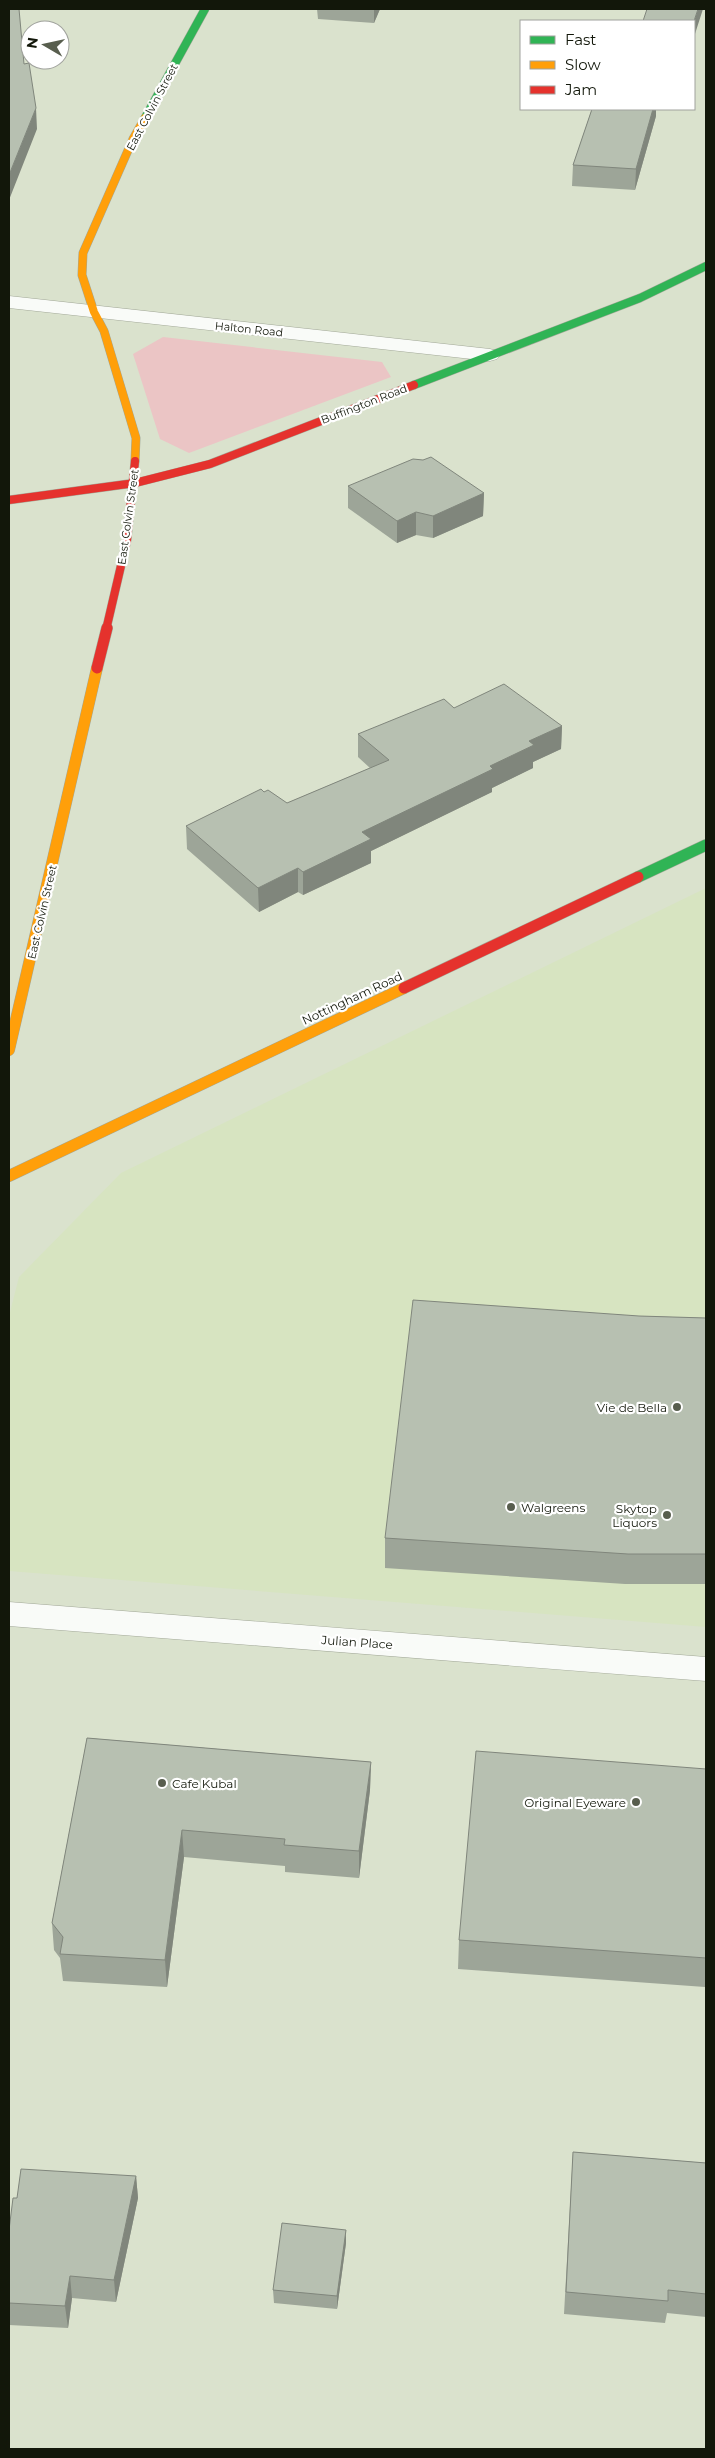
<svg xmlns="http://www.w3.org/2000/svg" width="715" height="2458" font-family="Montserrat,sans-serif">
<rect width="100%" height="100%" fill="#dae2cd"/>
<path fill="#d7e4c1" d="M706,888V1627L9,1571V1316L19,1277L121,1173Z"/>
<path fill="#ebc5c5" d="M163,337L382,362L391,377L189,453L160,439L133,354Z"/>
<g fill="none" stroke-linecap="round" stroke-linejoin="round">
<g stroke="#a2a898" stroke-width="1">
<path id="street" d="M9,296L490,349L497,351L500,355L497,359L490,361L9,308Z
M9,1602L706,1657V1681L9,1626Z"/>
</g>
<g stroke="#a2a898" stroke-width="9">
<path id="fast-far1" d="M145,118L205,9
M414,385L640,298L706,266"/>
</g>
<g stroke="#a2a898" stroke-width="12">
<path id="fast" d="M638,877L706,845"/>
</g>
<g stroke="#a2a898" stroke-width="9">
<path id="slow-far1" d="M135,461L136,438L104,331L94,312L82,275L83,253L133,139L145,118"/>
</g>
<g stroke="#a2a898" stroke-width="12">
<path id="slow" d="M9,1050L97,668
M9,1176L404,988"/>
</g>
<g stroke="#a2a898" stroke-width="9">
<path id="jam-far1" d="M9,500L135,483L210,464L414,385
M106,630L127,540L135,461"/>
</g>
<g stroke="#a2a898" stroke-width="12">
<path id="jam" d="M97,668L107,628
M404,988L638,877"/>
</g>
<use href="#street" fill="#f9fbf8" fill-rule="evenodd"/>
<use href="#fast-far1" stroke="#30b455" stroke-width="8"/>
<use href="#fast" stroke="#30b455" stroke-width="11"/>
<use href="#slow-far1" stroke="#ff9f0a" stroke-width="8"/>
<use href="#slow" stroke="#ff9f0a" stroke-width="11"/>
<use href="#jam-far1" stroke="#e5322d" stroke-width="8"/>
<use href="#jam" stroke="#e5322d" stroke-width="11"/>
</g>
<path fill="#9da598" d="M317,9H380L374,23L318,19Z
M592,109H656V116L635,190L572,186L573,165Z
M348,486L484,493L483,516L433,538L416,535L397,543L348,508Z
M454,708L562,726L561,749L533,762V768L492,788V792L371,851V863L303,895L298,892L259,912L187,849L186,826L264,792L287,803L370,768L358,757V734Z
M639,1316L706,1318V1584H625L385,1568V1538Z
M87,1738L371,1762L370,1790L359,1878L285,1872V1866L184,1857L167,1987L63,1981L60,1958L54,1950L52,1923Z
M706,1769V2001H705V1987L458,1969L459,1940Z
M573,2152L706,2163V2317L667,2313L665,2323L564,2314Z
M136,2176L138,2198L116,2302L72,2298L68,2328L9,2325V2230L17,2198Z
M346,2230V2243L337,2309L274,2303L273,2290Z"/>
<path fill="#80867c" d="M374,9H380L374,23Z
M698,9H703L694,37V21Z
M36,108L37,129L9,200V175Z
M653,109H656V116L635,190L636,169Z
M484,493L483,516L433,538V516Z
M416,512V535L397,543V521Z
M562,726L561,749L533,762V768L492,788V792L371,851V863L303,895V872L362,832L490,766L529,741Z
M298,868V892L259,912L258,888Z
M371,1762L370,1790L359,1878V1851Z
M182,1830L184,1857L167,1987L165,1960Z
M136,2176L138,2198L116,2302L114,2280Z
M346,2230V2243L337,2309V2296Z
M70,2276L72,2298L68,2328L65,2306Z"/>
<path fill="#b7c0b1" stroke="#80867c" d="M9,9H19L24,64L29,63L36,108L9,175Z
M647,9H698L694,21H643Z
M592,109H653L636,169L573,165Z
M431,457L484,493L433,516L416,512L397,521L348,486L413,459L423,460Z
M504,684L562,726L529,741L534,745L490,766L493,769L362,832L371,839L303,872L298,868L258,888L186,826L261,789L264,792L268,790L287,803L389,760L358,734L444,699L454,708Z
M413,1300L639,1316L706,1318V1554H628L385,1538Z
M87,1738L371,1762L359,1851L284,1845L285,1839L182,1830L165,1960L60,1954L63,1937L52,1923Z
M476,1751L706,1769V1958L459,1940Z
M573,2152L706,2163V2294L668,2290V2301L566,2292Z
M21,2169L136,2176L114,2280L70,2276L65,2306L9,2303V2230L13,2198H17Z
M282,2223L346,2230L337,2296L273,2290Z"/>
<g fill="#585e4e" stroke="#fff" stroke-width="2">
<circle cx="677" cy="1407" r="5"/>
<circle cx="511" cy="1507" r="5"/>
<circle cx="667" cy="1515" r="5"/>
<circle cx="162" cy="1783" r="5"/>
<circle cx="636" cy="1802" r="5"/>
</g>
<g text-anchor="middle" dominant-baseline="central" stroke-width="4.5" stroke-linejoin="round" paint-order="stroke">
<g font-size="11" fill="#12170a" stroke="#fff">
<text transform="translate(152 107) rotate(-62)">East Colvin Street</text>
<text transform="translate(249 329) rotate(6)">Halton Road</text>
<text transform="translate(364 404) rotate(-21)">Buffington Road</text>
<text transform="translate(128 517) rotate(-82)">East Colvin Street</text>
<text transform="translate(42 912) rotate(-77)">East Colvin Street</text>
</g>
<g font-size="12" fill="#12170a" stroke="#fff">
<text transform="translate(352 998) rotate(-25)">Nottingham Road</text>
<text transform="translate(357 1642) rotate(4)">Julian Place</text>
</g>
<g font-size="12" fill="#12170a" stroke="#fff" text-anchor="end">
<text x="667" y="1407">Vie de Bella</text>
<text x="521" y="1507" text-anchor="start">Walgreens</text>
<text x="657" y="1508">Skytop<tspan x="657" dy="14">Liquors</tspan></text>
<text x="172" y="1783" text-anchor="start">Cafe Kubal</text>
<text x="626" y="1802">Original Eyeware</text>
</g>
</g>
<rect width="715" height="2458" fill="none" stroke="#12170a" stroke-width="20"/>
<rect x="520" y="20" width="175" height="90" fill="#ffffff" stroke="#a0a29d"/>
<rect x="530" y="36" width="25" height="8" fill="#30b455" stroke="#a0a29d"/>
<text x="565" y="45" font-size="15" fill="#12170a">Fast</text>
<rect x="530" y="61" width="25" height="8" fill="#ff9f0a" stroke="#a0a29d"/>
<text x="565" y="70" font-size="15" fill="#12170a">Slow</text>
<rect x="530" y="86" width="25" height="8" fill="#e5322d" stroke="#a0a29d"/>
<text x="565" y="95" font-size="15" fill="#12170a">Jam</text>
<g transform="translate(45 45) rotate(279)"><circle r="24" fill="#ffffff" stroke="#a0a29d"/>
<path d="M0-4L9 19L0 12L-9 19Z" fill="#585e4e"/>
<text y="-8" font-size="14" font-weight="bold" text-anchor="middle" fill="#12170a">N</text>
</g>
</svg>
